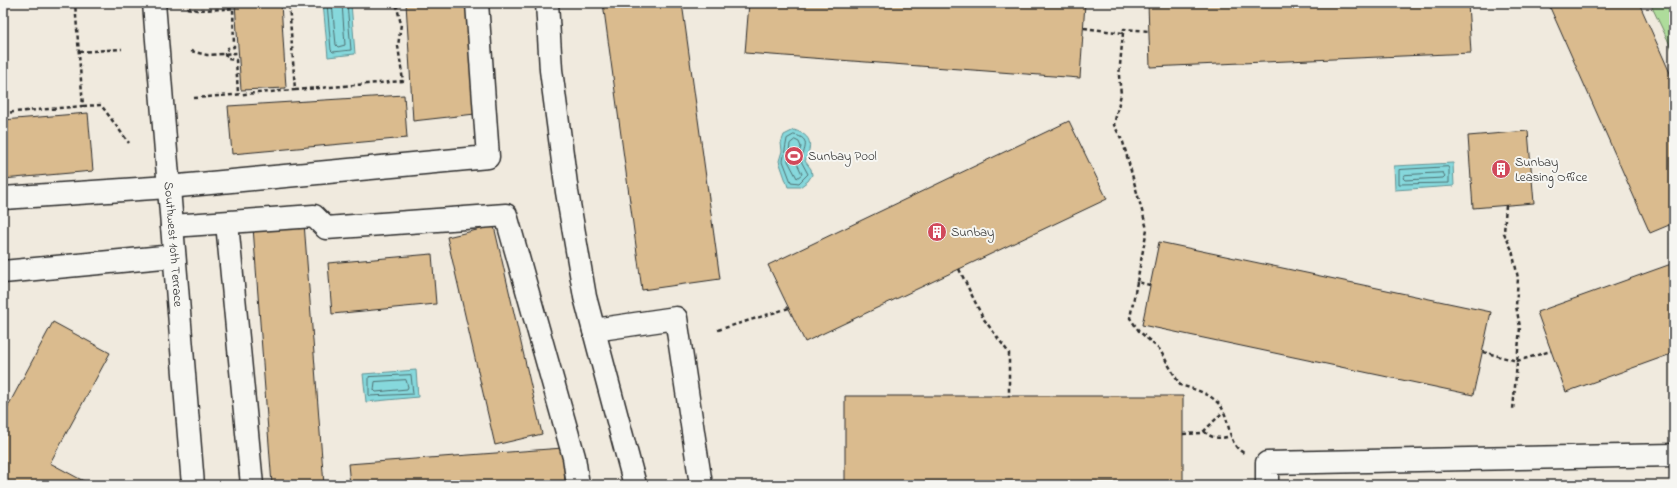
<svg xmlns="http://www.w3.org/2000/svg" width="1677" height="488" font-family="'Indie Flower',sans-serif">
<rect width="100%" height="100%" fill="#f0eade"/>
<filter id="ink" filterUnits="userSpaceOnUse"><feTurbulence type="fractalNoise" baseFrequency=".025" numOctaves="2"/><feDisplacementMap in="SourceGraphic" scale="8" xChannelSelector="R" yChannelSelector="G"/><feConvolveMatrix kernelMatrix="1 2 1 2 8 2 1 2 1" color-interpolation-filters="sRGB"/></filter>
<g filter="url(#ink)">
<path fill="#aedc9b" stroke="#6c8463" d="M1650,3H1674V53Z"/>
<path fill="#86d8dc" stroke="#629395" d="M323,3H351L355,54L328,57Z
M794,130C813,136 812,145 805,161L811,169L812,175L808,181L800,187H788L779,161L782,151L781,143L784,135Z
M1453,163L1454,186L1395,190L1394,166Z
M416,370L418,397L366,402L363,374Z"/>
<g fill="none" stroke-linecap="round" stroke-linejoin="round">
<path stroke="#4f7072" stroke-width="1" d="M327,3L331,50L333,52L351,50L347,3
M332,3L336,45L338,47L345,45L342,3
M794,135C812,138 804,149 801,161L808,174L799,183L791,182L783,161L787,139Z
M795,140L799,142L801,147L796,161L802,174L797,178L788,161L790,144Z
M1448,167L1449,169V183L1399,184V170Z
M1443,173L1445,176L1443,178L1405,180L1403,178L1405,175Z
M411,375L413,394L369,396V377Z
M406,380L408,387L407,389L376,392L374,390L375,382Z"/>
</g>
<path fill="#dabb8e" stroke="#2b2b2b" d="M235,3H281L286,88L241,90Z
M406,3H466L475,114L413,121Z
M603,3H682L720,279L642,290Z
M749,3H1085L1080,78L745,53Z
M1148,3H1468L1471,53L1150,67Z
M1548,3H1639L1674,82V223L1650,233Z
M404,95L407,138L232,154L228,106Z
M88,113L93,171L3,179V120Z
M1069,121L1107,199L805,342L768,265Z
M1528,131L1534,203L1473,208L1468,136Z
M304,223L324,485H272L253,227Z
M494,226L542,434L495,445L447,237Z
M1159,242L1491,312L1473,395L1142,325Z
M432,254L436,304L332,314L328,263Z
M1674,263V353L1566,392L1537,312Z
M53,322L110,353L50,463L91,485H3V406L7,408Z
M845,396H1183V482H845Z
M563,448L565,485H350L348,464Z"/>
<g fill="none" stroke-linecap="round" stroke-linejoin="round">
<g stroke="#2b2b2b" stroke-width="25">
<g id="minor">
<path id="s1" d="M154,3L193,485"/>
<path d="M547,3L551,70L567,192L585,297L635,485"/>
<path d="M3,198L168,187L488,157L477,3"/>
<path d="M227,223L252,485"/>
<path d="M172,226L314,216L326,228L506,215L574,457L578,485"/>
<path d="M3,272L174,256"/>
<path d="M594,330L676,318L701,485"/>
<path d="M1267,485V463L1674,455"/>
</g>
</g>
<path stroke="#2b2b2b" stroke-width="2.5" stroke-dasharray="4 3" stroke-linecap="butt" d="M228,3L227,9L233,8L234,47L228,48L225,54L228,59L236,60L238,94
M3,4L16,3
M187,8L197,10L227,9
M1084,28L1123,33L1124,29L1149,31
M1123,33L1119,76L1121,94L1114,125L1123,142L1147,229L1137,282L1150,285
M191,51L207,55L238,53
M79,52L122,49
M295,90L403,81L398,46L401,24L396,3
M194,98L295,90L289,3
M83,106L101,105L129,143
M3,113L83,106L75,3
M1506,205L1504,233L1512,250L1518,278L1516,306L1520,327L1513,410
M959,269L983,318L1009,353V396
M1137,282L1130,318L1139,331L1160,350L1180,385C1193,389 1207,392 1217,402C1232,415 1225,444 1244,453
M718,330L789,308
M1483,352L1517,361L1551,351
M1204,431C1211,439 1221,439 1231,436
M1183,434L1202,433L1223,412"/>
<use href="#minor" stroke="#f6f6f2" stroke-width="22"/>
</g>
</g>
<defs>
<g id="stadium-disc" transform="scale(1)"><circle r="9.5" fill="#d1495b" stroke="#f6f6f2"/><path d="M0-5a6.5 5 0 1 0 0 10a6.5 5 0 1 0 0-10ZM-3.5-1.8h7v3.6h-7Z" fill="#fff"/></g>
<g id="building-disc" transform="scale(1)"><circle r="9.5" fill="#d1495b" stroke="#f6f6f2"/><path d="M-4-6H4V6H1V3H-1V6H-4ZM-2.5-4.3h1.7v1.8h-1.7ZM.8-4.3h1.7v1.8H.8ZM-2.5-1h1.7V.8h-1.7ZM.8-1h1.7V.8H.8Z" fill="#fff"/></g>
</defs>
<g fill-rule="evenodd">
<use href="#stadium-disc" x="794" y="156"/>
<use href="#building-disc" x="1501" y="169"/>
<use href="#building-disc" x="937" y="232"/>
</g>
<g text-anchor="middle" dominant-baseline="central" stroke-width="4" stroke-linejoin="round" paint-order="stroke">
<g font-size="13" fill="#2b2b2b" stroke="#f6f6f2" text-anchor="start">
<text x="808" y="156">Sunbay Pool</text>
<text x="1515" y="162">Sunbay<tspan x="1515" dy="15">Leasing Office</tspan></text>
<text x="951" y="232">Sunbay</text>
</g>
<g font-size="13" fill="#2b2b2b" stroke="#f6f6f2">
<text stroke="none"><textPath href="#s1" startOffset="242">Southwest 10th Terrace</textPath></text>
</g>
</g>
<rect width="1677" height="488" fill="none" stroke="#f6f6f2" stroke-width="16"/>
<rect x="8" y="8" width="1661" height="472" fill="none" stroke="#2b2b2b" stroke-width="1.5" filter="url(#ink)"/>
</svg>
